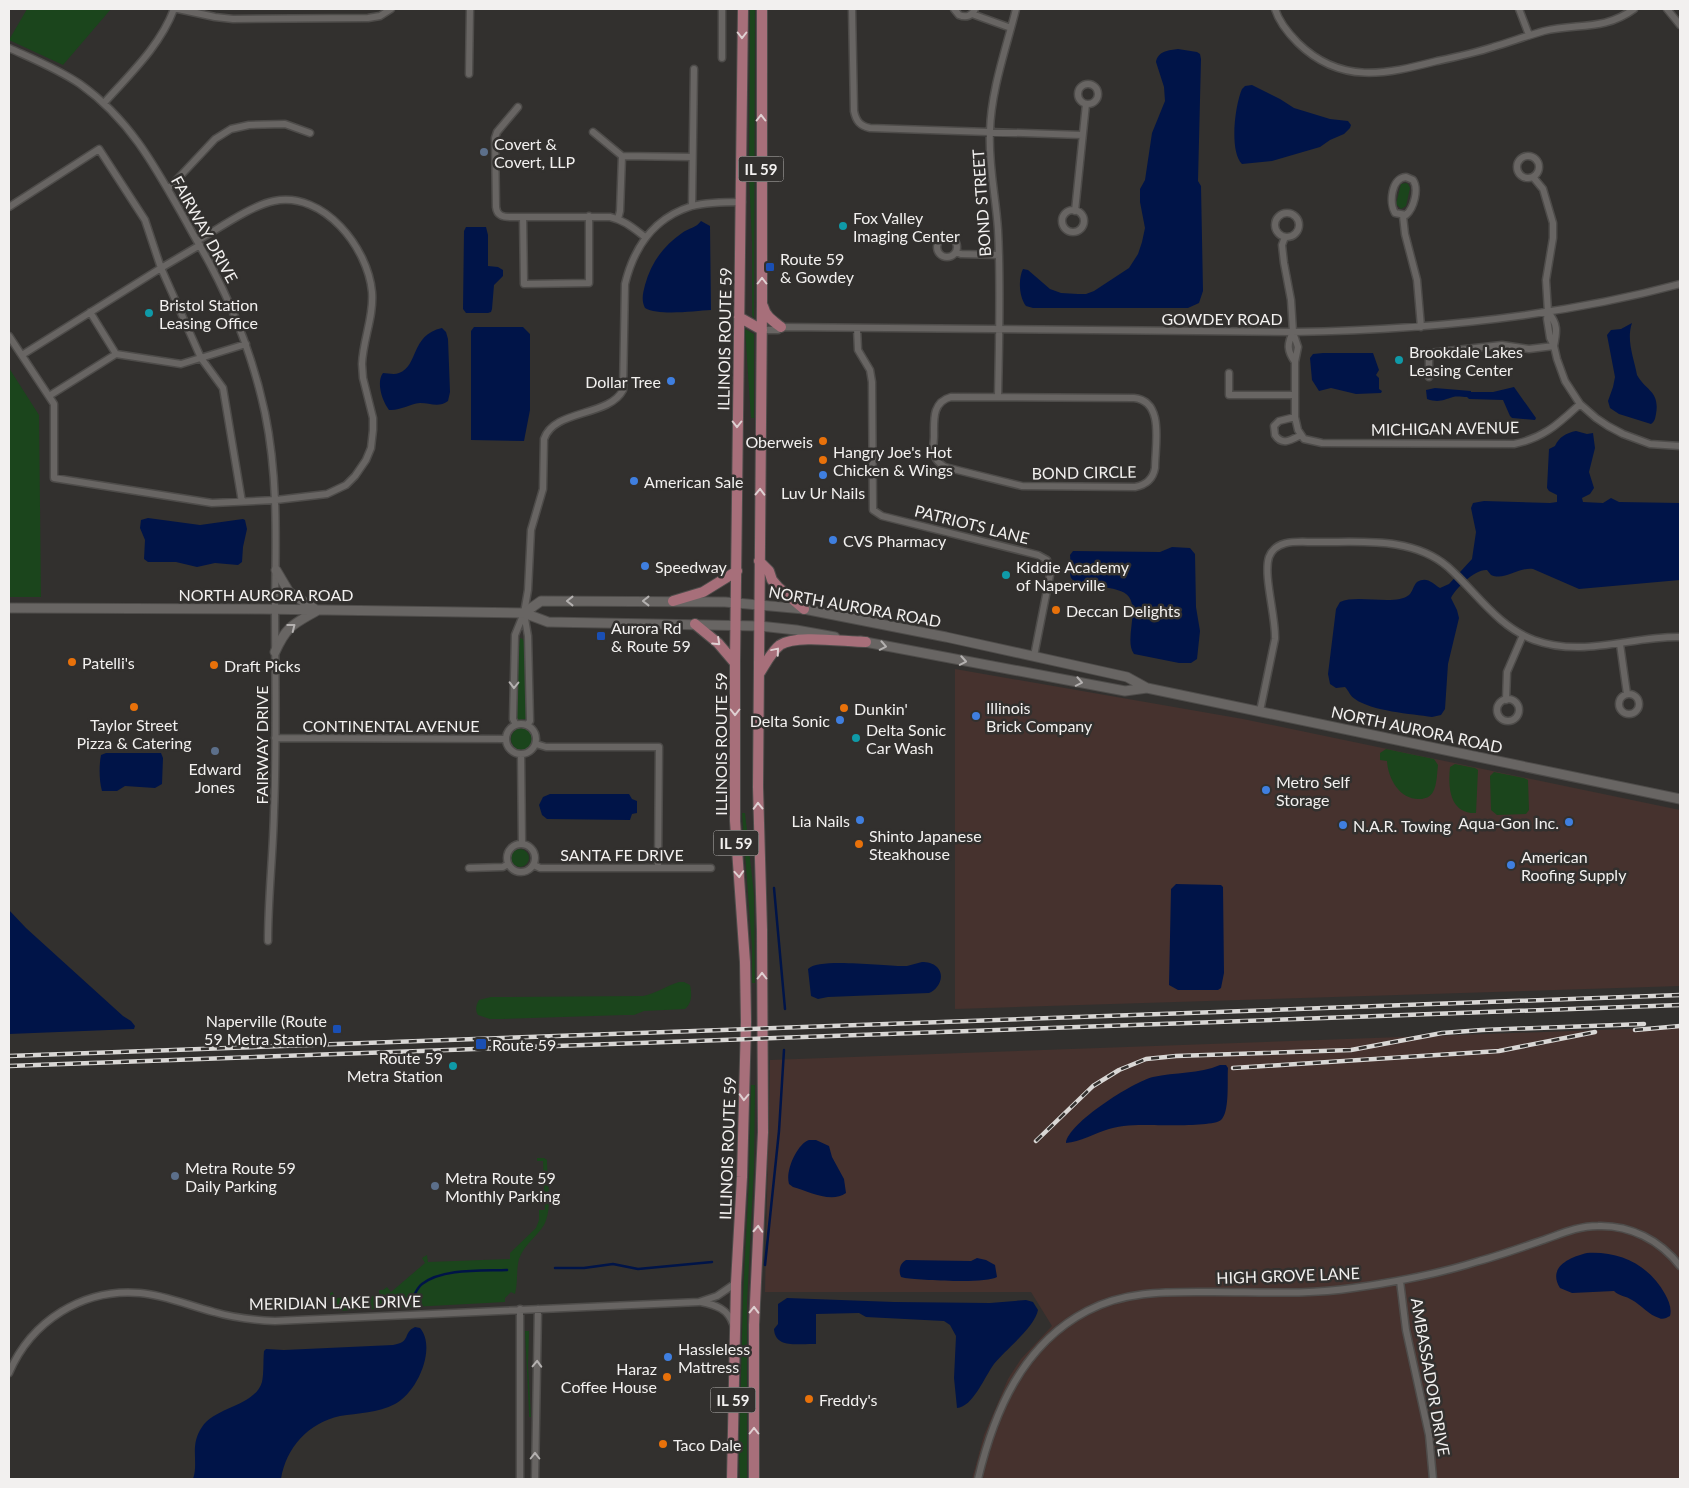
<svg xmlns="http://www.w3.org/2000/svg" width="1689" height="1488" font-family="Lato,sans-serif">
<rect width="100%" height="100%" fill="#32302e"/>
<path fill="#46322e" d="M955,669L1243,719L1680,810V986L955,1009Z
M1680,1027V1479H972L984,1435L1008,1379L1021,1359L1052,1326L1031,1292H765L770,1060Z"/>
<path fill="#1b451c" d="M27,9H111L63,65L9,40Z
M750,9H755L754,319L752,315V242L749,175Z
M1406,183L1408,184L1410,188L1406,206L1401,209L1396,204L1401,184Z
M745,329L754,334V418H751Z
M9,368L39,415L41,597H9Z
M520,638L523,639L524,642L526,684V719L516,720V678Z
M511 739a11 11 0 1 1 22 0a11 11 0 1 1-22 0Z
M1386,749L1434,759L1438,765C1437,773 1437,785 1433,792C1430,797 1425,799 1420,799C1400,800 1388,779 1387,761L1380,760V753Z
M1455,764L1475,768L1478,770L1476,813C1449,814 1448,786 1450,767Z
M1494,772L1524,778L1528,780L1529,810L1526,814L1497,815L1491,810L1490,776Z
M742,813H745L754,895L755,983H752V947Z
M511 858a9 9 0 1 1 18 0a9 9 0 1 1-18 0Z
M679,982H684L690,985C692,993 692,1004 685,1009L644,1011L634,1015H624L502,1019H490L478,1015C475,1010 476,1005 479,1000L491,997L643,996C658,993 665,986 679,982Z
M751,1085H755L754,1168L747,1303V1479H740L739,1458L743,1295L749,1181Z
M537,1158H544L547,1160C547,1178 553,1209 544,1225C536,1238 525,1243 519,1259C516,1271 518,1282 515,1294L511,1292L505,1298V1302L337,1311L332,1308L330,1293L333,1292L334,1298L379,1296V1290H383L387,1287L391,1292L425,1263L422,1258L427,1255L428,1262L510,1259V1253L536,1228L539,1220V1210H545L543,1161H537Z
M525,1331H529L528,1365L531,1417H529V1413Z"/>
<path fill="#001448" d="M1178,49L1197,52L1200,54L1201,59L1198,181L1201,186L1203,291L1199,303L1188,308H1033L1026,306C1019,297 1018,279 1023,269L1028,270L1050,289L1061,293L1078,294H1086L1094,291L1129,268L1138,254L1142,242L1145,228L1140,202V189L1145,180L1152,133L1165,101L1164,87L1156,62C1158,51 1169,50 1178,49Z
M1252,85L1280,99L1294,108L1330,119L1348,121L1351,125L1350,128L1344,134L1330,140L1320,147L1272,161L1242,164C1229,151 1235,105 1242,89L1245,86Z
M701,221L710,226L711,310C694,311 659,316 645,308C641,300 643,293 645,285C651,263 663,246 682,233C689,228 696,228 701,221Z
M466,227H486L488,235V266L498,267L503,270V276L494,285L492,309L491,312L488,313H466L463,309L464,231Z
M1632,323C1626,340 1634,358 1637,375C1646,391 1660,391 1656,414C1655,419 1655,421 1651,424L1619,414L1610,408L1608,401L1613,387L1615,377L1607,335L1611,330L1621,329Z
M474,327H523L530,334V410L524,441L471,440V331Z
M442,328L446,332L448,339L450,392L448,401C439,408 430,403 420,403C409,404 400,411 389,410C382,401 376,382 383,373C388,373 394,375 399,373C419,366 410,335 442,328Z
M1323,353H1373L1379,370L1376,375L1379,378V389L1382,391L1381,393L1356,394L1331,388L1319,391L1312,380L1310,358L1313,354Z
M1514,387L1536,418L1535,420L1512,418L1510,416L1503,400L1469,399L1467,397C1463,397 1457,396 1453,397C1443,400 1439,403 1427,399L1426,390L1435,388L1471,391V392H1493Z
M1576,431L1587,434L1593,433L1595,448L1589,472L1594,488L1590,494L1582,498L1583,502L1603,503L1611,498L1619,502L1680,503V580L1579,589L1533,569C1518,567 1505,581 1491,575L1487,570C1475,569 1456,588 1451,598L1457,610L1459,618L1448,664L1445,709L1441,715L1432,717C1412,714 1371,711 1355,699C1350,696 1349,691 1345,687L1336,688L1330,684L1328,674L1336,609L1340,602C1357,594 1396,606 1409,595C1413,591 1413,586 1417,582C1427,576 1432,583 1440,588L1449,584L1472,559L1476,532L1471,508L1473,503L1484,501L1550,503L1557,502V495L1549,491L1547,488L1549,449L1555,446C1559,437 1566,433 1576,431Z
M148,518L200,525L243,519L245,520L247,529L243,547L242,562L238,565L215,563L197,567L176,562H148L144,559L145,540L140,528L141,520Z
M1172,547L1190,548L1195,554L1196,607L1200,631L1197,659L1191,663H1179L1134,654C1124,641 1139,611 1129,597C1121,584 1077,588 1071,578C1069,573 1071,561 1070,555L1073,551L1160,552Z
M106,753H161L163,758L162,784L155,788L125,786L117,791H102C99,781 99,765 101,755Z
M550,794H629L632,799L637,801V813L632,814L630,820L547,819L542,815L539,805L543,797Z
M1176,884L1221,885L1223,887L1224,973L1221,988L1218,990H1178L1169,985L1171,889Z
M9,910L26,928L123,1016L131,1021L135,1026L134,1029L9,1034Z
M922,962C927,962 933,963 937,967C946,976 938,990 929,993L828,997L818,999L811,996L808,969C819,957 887,967 907,966C912,965 917,963 922,962Z
M1220,1065H1226L1228,1068C1227,1080 1230,1112 1221,1120C1213,1127 1160,1125 1148,1125C1135,1125 1122,1125 1109,1129C1095,1133 1080,1142 1066,1143C1068,1123 1133,1082 1153,1077C1175,1072 1199,1074 1220,1065Z
M809,1140H816L829,1146L832,1157L844,1179L846,1193C831,1204 808,1191 793,1187L789,1184C785,1171 797,1144 809,1140Z
M1587,1253C1620,1251 1649,1265 1665,1294C1669,1301 1672,1309 1670,1316C1666,1318 1663,1320 1659,1318C1649,1315 1641,1305 1632,1300C1626,1296 1619,1296 1614,1291L1572,1293L1560,1288C1547,1267 1570,1257 1587,1253Z
M977,1258L986,1260L995,1265L997,1277C986,1284 922,1280 905,1278L901,1277C898,1271 900,1263 906,1260L971,1261Z
M787,1298L894,1302L990,1303L1026,1300L1033,1302L1038,1310C1035,1327 1005,1350 994,1364C985,1376 973,1407 957,1408L954,1378L956,1336L950,1325L944,1321L866,1317L859,1313L816,1314V1344C802,1343 775,1350 774,1329L778,1324V1304Z
M415,1327L420,1328C437,1348 417,1393 395,1404C378,1413 358,1413 340,1416C308,1423 286,1448 281,1479H193C199,1461 189,1446 202,1427C215,1407 255,1406 262,1382C264,1373 263,1361 264,1351L266,1349L284,1350L393,1345C412,1342 402,1333 415,1327Z"/>
<g fill="none" stroke-linecap="round" stroke-linejoin="round">
<path stroke="#001448" stroke-width="2.5" d="M774,888L785,1009
M765,1265L779,1131L784,1050
M555,1268H584L613,1264L638,1269L712,1262
M413,1297C416,1292 418,1287 422,1284C443,1268 482,1271 507,1270"/>
<g stroke="#4e4c4a" stroke-width="9">
<path id="minor" d="M178,9L215,17L233,19L368,18L380,16L391,9
M722,9V58
M852,9L854,111C856,121 860,126 870,128L1082,135
M954,9L959,15C966,18 972,16 975,9
M1275,9C1279,22 1288,33 1298,43C1341,85 1386,74 1437,61C1456,57 1475,53 1493,47C1510,42 1526,36 1544,31C1577,23 1604,31 1634,9
M1519,9L1529,35
M1667,9L1680,25
M972,14L1011,28
M9,48C33,59 58,69 80,84C132,121 157,170 188,225C195,238 203,251 210,264C235,311 254,361 265,413C278,476 276,539 275,602C275,672 277,742 274,812C273,855 268,898 268,941
M469,74L470,9
M1078 94a10 10 0 1 1 20 0a10 10 0 1 1-20 0Z
M104,103C130,74 160,46 174,9
M518,107L497,132L495,138L496,207C497,216 503,217 511,217H610C624,220 633,228 645,237
M593,132L622,156L620,211L618,219
M1517 167a11 11 0 1 1 22 0a11 11 0 1 1-22 0Z
M622,156L692,157
M1406,177L1413,180C1419,189 1414,208 1406,215L1395,213C1389,203 1391,178 1406,177Z
M1533,177L1543,189L1553,223V238L1546,280L1548,312L1547,319L1550,338L1554,346L1557,359L1565,381L1580,404L1596,418L1608,426L1623,434L1650,444L1680,446
M168,189L215,139L231,129L249,125L285,124L310,133
M692,206L694,69
M9,207L99,149L145,220L161,268L201,358L223,388L242,502
M1062 221a11 11 0 1 1 22 0a11 11 0 1 1-22 0Z
M1075,211L1086,104
M1275 225a12 12 0 1 1 24 0a12 12 0 1 1-24 0Z
M1403,216L1405,234L1417,280L1421,327
M523,217L524,284L589,283V216
M937 247a10 10 0 1 1 20 0a10 10 0 1 1-20 0Z
M1285,237L1282,245L1284,263L1291,300L1293,332L1298,347L1295,362V417L1298,430L1304,439L1322,443L1514,444C1544,438 1558,424 1580,404
M956,252L961,254L999,255
M90,312L116,354
M1548,312C1558,324 1557,331 1554,346
M857,328L858,350L870,370L872,382L873,510L882,516L1038,555L1047,560L1050,575L1034,656
M762,330H778L781,327L1293,332C1424,330 1554,318 1680,284
M1293,332C1287,344 1287,351 1295,362
M9,336L54,404V478L212,503L276,500L327,494L346,485L355,476L366,460L371,448L373,430V418L363,378L362,364C363,339 374,317 372,292C368,248 324,191 274,201C252,205 218,229 197,241
M22,355L161,268L200,245
M1229,373V395H1295
M1429,377V353L1502,345L1529,349L1554,346
M49,396L116,354L181,364L246,344
M951,397L1134,398C1165,401 1155,445 1155,468C1153,479 1146,485 1135,487L1022,486L945,467C940,464 936,461 935,456C932,450 934,442 934,436C934,420 932,402 951,397Z
M998,397C999,341 1001,285 998,230C996,197 988,164 990,131C991,90 1006,49 1016,9
M1295,417L1279,421L1274,426L1275,435C1282,446 1291,440 1301,435
M524,613L528,636L530,721L527,725
M1620,644L1627,694
M1619 704a10 10 0 1 1 20 0a10 10 0 1 1-20 0Z
M1497 710a11 11 0 1 1 22 0a11 11 0 1 1-22 0Z
M1506,700L1507,672L1523,635
M1260,711L1275,639C1276,617 1263,575 1269,557C1276,539 1298,542 1313,542C1357,543 1411,535 1448,567C1476,592 1497,626 1534,640C1584,658 1630,636 1680,637
M506 739a15 15 0 1 1 30 0a15 15 0 1 1-30 0Z
M516,725L513,719L515,635L524,613L528,590L531,530L543,489L544,439C554,409 609,417 623,390L625,284C634,247 653,218 692,206C708,202 725,202 742,202
M275,738L506,739
M536,744L546,747H659L658,868
M521,755L522,843
M507 858a14 14 0 1 1 28 0a14 14 0 1 1-28 0Z
M534,865L540,868H711
M469,868L503,867L508,864
M1400,1281L1406,1330L1429,1435L1433,1479
M701,1302C716,1305 728,1309 733,1324
M9,1373C31,1321 83,1288 140,1293C165,1295 190,1306 214,1312C234,1318 254,1320 275,1321L699,1302L717,1296L736,1283
M520,1479V1309
M535,1479L538,1309
M978,1479C994,1412 1022,1345 1087,1311C1126,1290 1169,1292 1212,1292C1259,1292 1307,1295 1353,1288C1396,1282 1438,1274 1479,1261C1501,1255 1523,1247 1546,1239C1563,1233 1579,1226 1598,1226C1630,1225 1660,1240 1680,1266"/>
</g>
<g stroke="#4e4c4a" stroke-width="11">
<path id="secondary" d="M276,570L289,592L315,609
M9,608L259,609L524,613L548,622L759,626L796,630L835,637
M524,613L541,601L725,602L804,609L946,637L1127,677L1147,688L1680,799
M860,641L1125,691L1147,688
M275,652C287,625 294,624 318,610"/>
</g>
<g stroke="#4e4c4a" stroke-width="12">
<path id="primary" d="M763,306C766,317 772,320 781,327
M739,317L762,330
M759,561L769,571L772,580L778,587L804,609
M673,601L703,592L737,571
M695,624L718,643L735,663
M759,674C765,665 771,652 780,645C796,634 845,642 866,642
M732,1479L736,1283L742,1177L746,1022L745,962L735,821V663L743,9
M754,1479V1325L763,1132L762,930L758,787L762,302V9"/>
</g>
<use href="#minor" stroke="#686563" stroke-width="6"/>
<use href="#secondary" stroke="#686563" stroke-width="9"/>
<use href="#primary" stroke="#a76f7a" stroke-width="10"/>
<g stroke="#d9d7d5" stroke-width="4.5">
<path id="rail" d="M1635,1030L1680,1026
M9,1056L1680,995
M9,1066L1680,1005
M1233,1068L1499,1051L1595,1032
M1036,1141L1093,1086L1119,1070L1146,1059L1176,1056L1351,1050L1442,1033L1482,1030L1644,1024"/>
</g>
<use href="#rail" stroke="#32302e" stroke-width="2.5" stroke-dasharray="8" stroke-linecap="butt"/>
</g>
<defs><path id="oneway-chevron" d="M-2-3.5L2.5 0L-2 3.5" fill="none" stroke-width="1.6" stroke-linecap="round" stroke-linejoin="round" transform="scale(1.25)"/></defs>
<g stroke="#dfd0d2">
<use href="#oneway-chevron" transform="translate(742 35) rotate(90)"/>
<use href="#oneway-chevron" transform="translate(761 118) rotate(-90)"/>
<use href="#oneway-chevron" transform="translate(762 281) rotate(-90)"/>
<use href="#oneway-chevron" transform="translate(737 424) rotate(90)"/>
<use href="#oneway-chevron" transform="translate(760 492) rotate(-89)"/>
<use href="#oneway-chevron" transform="translate(717 642) rotate(43)"/>
<use href="#oneway-chevron" transform="translate(776 651) rotate(-50)"/>
<use href="#oneway-chevron" transform="translate(735 712) rotate(90)"/>
<use href="#oneway-chevron" transform="translate(758 806) rotate(-91)"/>
<use href="#oneway-chevron" transform="translate(739 874) rotate(86)"/>
<use href="#oneway-chevron" transform="translate(762 976) rotate(-90)"/>
<use href="#oneway-chevron" transform="translate(744 1097) rotate(92)"/>
<use href="#oneway-chevron" transform="translate(758 1229) rotate(-87)"/>
<use href="#oneway-chevron" transform="translate(754 1310) rotate(-89)"/>
<use href="#oneway-chevron" transform="translate(754 1431) rotate(-90)"/>
</g>
<g stroke="#b4b1b0">
<use href="#oneway-chevron" transform="translate(570 601) rotate(180)"/>
<use href="#oneway-chevron" transform="translate(646 601) rotate(-180)"/>
<use href="#oneway-chevron" transform="translate(292 627) rotate(-38)"/>
<use href="#oneway-chevron" transform="translate(883 646) rotate(11)"/>
<use href="#oneway-chevron" transform="translate(963 661) rotate(10)"/>
<use href="#oneway-chevron" transform="translate(1079 682) rotate(11)"/>
<use href="#oneway-chevron" transform="translate(514 685) rotate(91)"/>
<use href="#oneway-chevron" transform="translate(537 1364) rotate(-88)"/>
<use href="#oneway-chevron" transform="translate(535 1456) rotate(-90)"/>
</g>
<g fill="#5c6f8a" stroke="#32302e" stroke-width="2">
<circle cx="484" cy="152" r="5"/>
<circle cx="215" cy="751" r="5"/>
<circle cx="175" cy="1176" r="5"/>
<circle cx="435" cy="1186" r="5"/>
</g>
<g fill="#0f9aa8" stroke="#32302e" stroke-width="2">
<circle cx="843" cy="226" r="5"/>
<circle cx="149" cy="313" r="5"/>
<circle cx="1399" cy="360" r="5"/>
<circle cx="1006" cy="575" r="5"/>
<circle cx="856" cy="738" r="5"/>
<circle cx="453" cy="1066" r="5"/>
</g>
<g fill="#1a4fb4" stroke="#32302e" stroke-width="2">
<rect x="765" y="262" width="10" height="10" rx="2.5"/>
<rect x="596" y="631" width="10" height="10" rx="2.5"/>
<rect x="332" y="1024" width="10" height="10" rx="2.5"/>
<rect x="475" y="1038" width="12" height="12" rx="2.5"/>
</g>
<g fill="#3f7fe0" stroke="#32302e" stroke-width="2">
<circle cx="671" cy="381" r="5"/>
<circle cx="823" cy="475" r="5"/>
<circle cx="634" cy="481" r="5"/>
<circle cx="833" cy="540" r="5"/>
<circle cx="645" cy="566" r="5"/>
<circle cx="976" cy="716" r="5"/>
<circle cx="840" cy="720" r="5"/>
<circle cx="1266" cy="790" r="5"/>
<circle cx="860" cy="820" r="5"/>
<circle cx="1569" cy="822" r="5"/>
<circle cx="1343" cy="825" r="5"/>
<circle cx="1511" cy="865" r="5"/>
<circle cx="668" cy="1357" r="5"/>
</g>
<g fill="#e8710a" stroke="#32302e" stroke-width="2">
<circle cx="823" cy="441" r="5"/>
<circle cx="823" cy="460" r="5"/>
<circle cx="1056" cy="610" r="5"/>
<circle cx="72" cy="662" r="5"/>
<circle cx="214" cy="665" r="5"/>
<circle cx="134" cy="707" r="5"/>
<circle cx="844" cy="708" r="5"/>
<circle cx="859" cy="844" r="5"/>
<circle cx="667" cy="1377" r="5"/>
<circle cx="809" cy="1399" r="5"/>
<circle cx="663" cy="1444" r="5"/>
</g>
<g text-anchor="middle" dominant-baseline="central" stroke-width="5" stroke-linejoin="round" paint-order="stroke">
<g fill="#32302e" stroke="#b8b6b5" stroke-width="1">
<rect x="738.5" y="156.5" width="45" height="25" rx="4"/>
<rect x="713.5" y="830.5" width="45" height="25" rx="4"/>
<rect x="710.5" y="1387.5" width="45" height="25" rx="4"/>
</g>
<g font-size="15" font-weight="bold" fill="#f2f0ef">
<text x="761" y="169">IL 59</text>
<text x="736" y="843">IL 59</text>
<text x="733" y="1400">IL 59</text>
</g>
<g font-size="16" fill="#f2f0ef" stroke="#32302e" text-anchor="start">
<text x="494" y="143">Covert &amp;<tspan x="494" dy="18">Covert, LLP</tspan></text>
<text x="853" y="217">Fox Valley<tspan x="853" dy="18">Imaging Center</tspan></text>
<text x="780" y="258">Route 59<tspan x="780" dy="18">&amp; Gowdey</tspan></text>
<text x="159" y="304">Bristol Station<tspan x="159" dy="18">Leasing Office</tspan></text>
<text x="1409" y="351">Brookdale Lakes<tspan x="1409" dy="18">Leasing Center</tspan></text>
<text x="661" y="381" text-anchor="end">Dollar Tree</text>
<text x="813" y="441" text-anchor="end">Oberweis</text>
<text x="833" y="451">Hangry Joe's Hot<tspan x="833" dy="18">Chicken &amp; Wings</tspan></text>
<text x="644" y="481">American Sale</text>
<text x="823" y="492" text-anchor="middle">Luv Ur Nails</text>
<text x="843" y="540">CVS Pharmacy</text>
<text x="655" y="566">Speedway</text>
<text x="1016" y="566">Kiddie Academy<tspan x="1016" dy="18">of Naperville</tspan></text>
<text x="1066" y="610">Deccan Delights</text>
<text x="611" y="627">Aurora Rd<tspan x="611" dy="18">&amp; Route 59</tspan></text>
<text x="82" y="662">Patelli's</text>
<text x="224" y="665">Draft Picks</text>
<text x="986" y="707">Illinois<tspan x="986" dy="18">Brick Company</tspan></text>
<text x="854" y="708">Dunkin'</text>
<text x="830" y="720" text-anchor="end">Delta Sonic</text>
<text x="134" y="724" text-anchor="middle">Taylor Street<tspan x="134" dy="18">Pizza &amp; Catering</tspan></text>
<text x="866" y="729">Delta Sonic<tspan x="866" dy="18">Car Wash</tspan></text>
<text x="215" y="768" text-anchor="middle">Edward<tspan x="215" dy="18">Jones</tspan></text>
<text x="1276" y="781">Metro Self<tspan x="1276" dy="18">Storage</tspan></text>
<text x="850" y="820" text-anchor="end">Lia Nails</text>
<text x="1559" y="822" text-anchor="end">Aqua-Gon Inc.</text>
<text x="1353" y="825">N.A.R. Towing</text>
<text x="869" y="835">Shinto Japanese<tspan x="869" dy="18">Steakhouse</tspan></text>
<text x="1521" y="856">American<tspan x="1521" dy="18">Roofing Supply</tspan></text>
<text x="327" y="1020" text-anchor="end">Naperville (Route<tspan x="327" dy="18">59 Metra Station)</tspan></text>
<text x="492" y="1044">Route 59</text>
<text x="443" y="1057" text-anchor="end">Route 59<tspan x="443" dy="18">Metra Station</tspan></text>
<text x="185" y="1167">Metra Route 59<tspan x="185" dy="18">Daily Parking</tspan></text>
<text x="445" y="1177">Metra Route 59<tspan x="445" dy="18">Monthly Parking</tspan></text>
<text x="678" y="1348">Hassleless<tspan x="678" dy="18">Mattress</tspan></text>
<text x="657" y="1368" text-anchor="end">Haraz<tspan x="657" dy="18">Coffee House</tspan></text>
<text x="819" y="1399">Freddy's</text>
<text x="673" y="1444">Taco Dale</text>
</g>
<g font-size="16" fill="#f2f0ef" stroke="#32302e">
<text transform="translate(981 203) rotate(-94)">BOND STREET</text>
<text transform="translate(205 229) rotate(61)">FAIRWAY DRIVE</text>
<text x="1222" y="318">GOWDEY ROAD</text>
<text transform="translate(724 339) rotate(-89)">ILLINOIS ROUTE 59</text>
<text transform="translate(1445 428) rotate(-1)">MICHIGAN AVENUE</text>
<text transform="translate(1084 472) rotate(-1)">BOND CIRCLE</text>
<text transform="translate(972 524) rotate(14)">PATRIOTS LANE</text>
<text x="266" y="594">NORTH AURORA ROAD</text>
<text transform="translate(855 606) rotate(10)">NORTH AURORA ROAD</text>
<text x="391" y="725">CONTINENTAL AVENUE</text>
<text transform="translate(1417 729) rotate(12)">NORTH AURORA ROAD</text>
<text transform="translate(720 744) rotate(-90)">ILLINOIS ROUTE 59</text>
<text transform="translate(261 745) rotate(-90)">FAIRWAY DRIVE</text>
<text x="622" y="854">SANTA FE DRIVE</text>
<text transform="translate(727 1148) rotate(-88)">ILLINOIS ROUTE 59</text>
<text transform="translate(1288 1275) rotate(-2)">HIGH GROVE LANE</text>
<text transform="translate(335 1302) rotate(-1)">MERIDIAN LAKE DRIVE</text>
<text transform="translate(1431 1377) rotate(80)">AMBASSADOR DRIVE</text>
</g>
</g>
<rect width="1689" height="1488" fill="none" stroke="#f2f0ef" stroke-width="20"/>
</svg>
